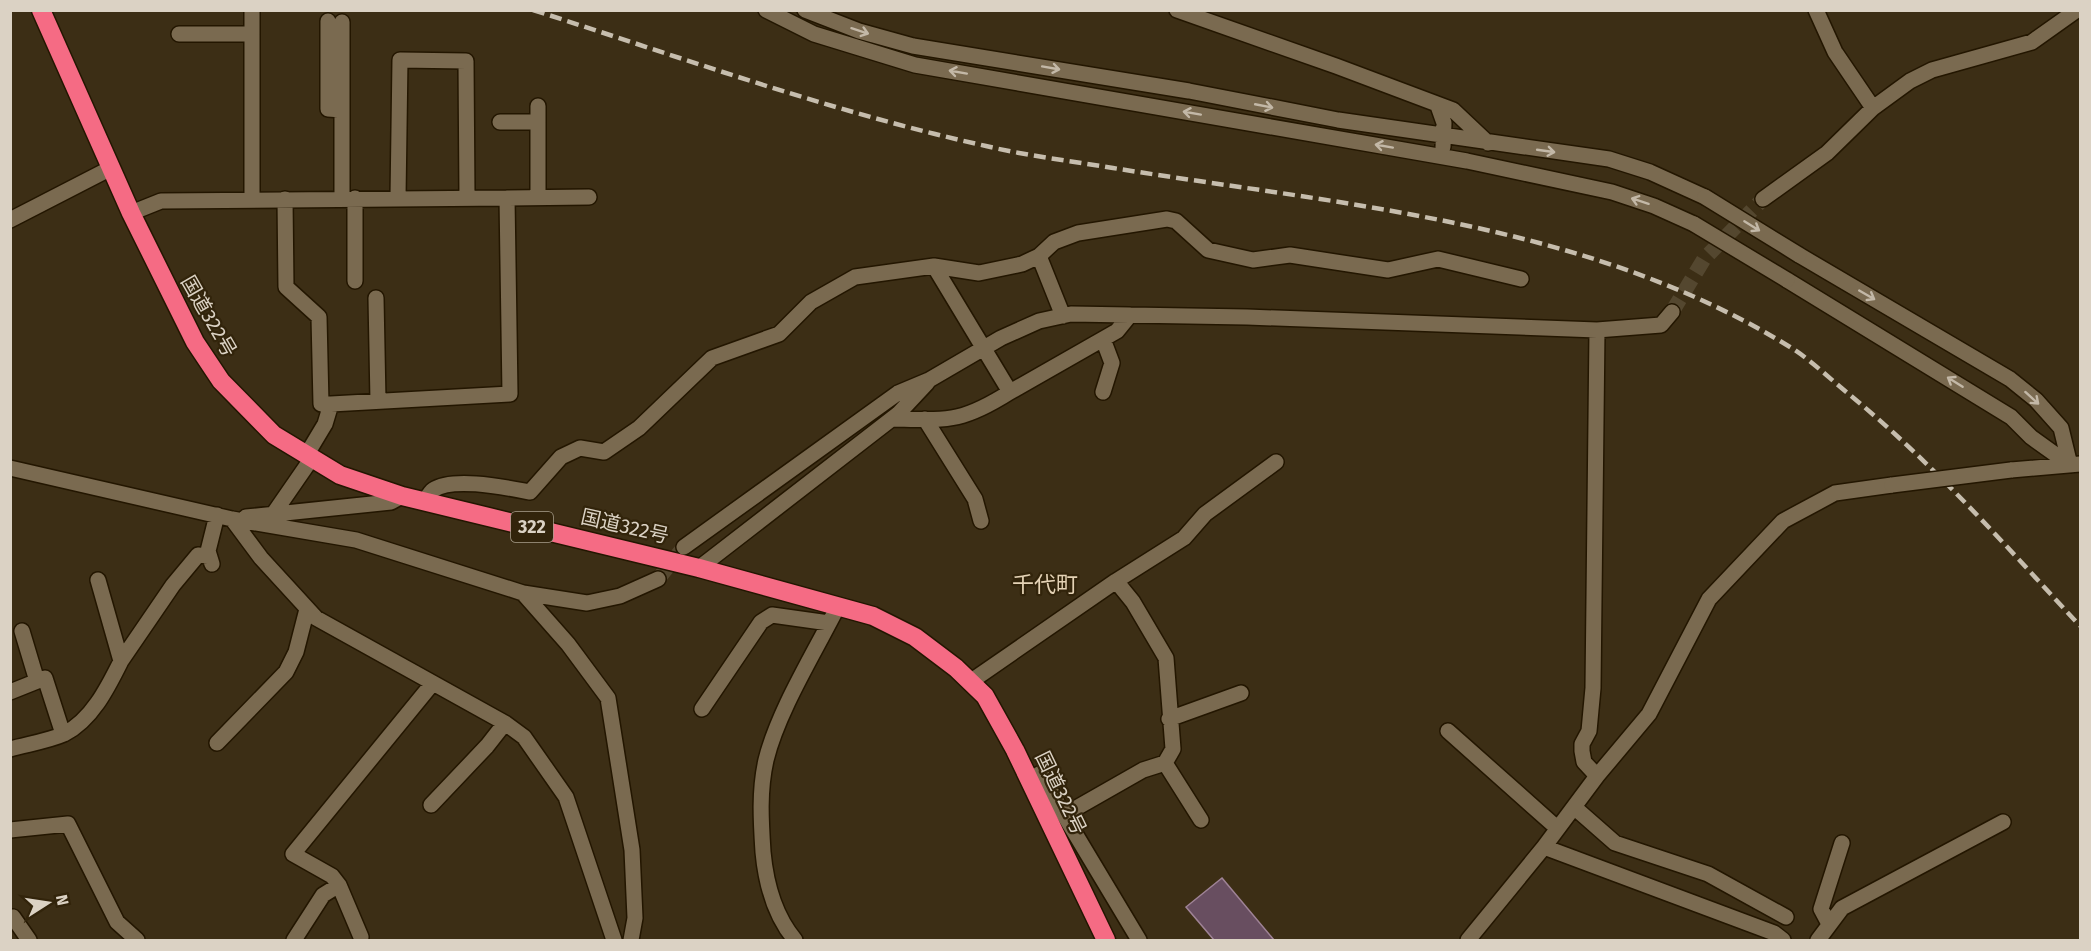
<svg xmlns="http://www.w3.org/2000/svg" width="2091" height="951" font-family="'Fira Sans','Noto Sans JP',sans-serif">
<rect width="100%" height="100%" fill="#3c2e15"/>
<path fill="#684e60" stroke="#9f8396" stroke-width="1.5" d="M1222,878L1274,940H1214L1186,907Z"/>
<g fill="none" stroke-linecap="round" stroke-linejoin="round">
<path stroke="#54472f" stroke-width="15" stroke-dasharray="15 8" stroke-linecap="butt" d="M1672,312L1704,259L1763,199
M658,579L684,547"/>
<g stroke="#231600" stroke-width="18">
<path id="minor" d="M252,10V199
M766,10L814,34L915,65L1467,161L1612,192L1654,206L1694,224
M805,10L859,31L913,46L1189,91L1338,120L1609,159L1650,172L1705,197
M1177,10L1336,66L1453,110L1488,143
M1816,10L1835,52L1873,108
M328,21V109L342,110
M179,34H252
M1438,106L1444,123L1443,147
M500,122H538
M398,197L400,60L466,61L467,198
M538,197V106
M342,198V22
M507,198L589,197
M285,199L286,287L319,317L321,404H331
M1763,199L1827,153L1873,108L1910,81L1932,70L2032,42L2077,10
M131,213L161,201L507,198L510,394L331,404L325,424L307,454
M10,220L111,168
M1799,255L2010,379L2036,400L2061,428L2070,465
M1039,256L1054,242L1078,233L1167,219L1176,221L1208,250L1253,260L1290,255L1388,270L1438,259L1521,279
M1787,280L2011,417L2031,437L2070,465
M355,281V198
M376,298L378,401
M1010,392L1117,331L1130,315
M1103,392L1112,363L1103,339
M892,419C948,420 961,423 1010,392L934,266
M925,419L975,499L981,521
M10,468L232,519L356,540L523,593L587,603L620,596L658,579
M2011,470L2080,464
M425,501C427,498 430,492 433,490C453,476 508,488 530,492L561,457L580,448L604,452L639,428L712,358L779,334L811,302L855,277L934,266L979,273L1022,264L1039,256L1063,316
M274,513L312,458
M246,517L391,502L402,496
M232,519L261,558L316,618L505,723L524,737L566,797L614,940
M684,547L898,393L929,380L1001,338L1039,321L1071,314L1247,317L1597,330L1661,325L1672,312
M212,564L208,551L217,515
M699,568L898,414L927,383
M1116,581L1133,602L1166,658L1173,749L1165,763L1201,820
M523,593L568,644L608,698L632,850L635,918L631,940
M22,631L37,681
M121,661L173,585L198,555L208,556
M970,682L1116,581L1184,538L1205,514L1276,462
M10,692L45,678L63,734
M702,709L761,622L772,615L829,623
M1169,719L1241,693
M1448,731L1557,828
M217,743L286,672L296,652L307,609
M10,749C28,744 48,741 64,734C92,720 108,687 121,661L98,580
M1597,776L1584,762L1582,751V744L1589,731L1593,688L1597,330
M1029,780L1041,773L1064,815L1143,770L1165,763
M431,805L487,746L505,723
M1574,807L1615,843L1708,874L1786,917
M1064,815L1139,940
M10,830L68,824L117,922L137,940
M1544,847L1774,933L1783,940
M339,885L332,876L293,854L432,684
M13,917L29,940
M1829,924L1821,909L1842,843
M294,940L323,895L339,885L361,937
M795,940C774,915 766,884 763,852C761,821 759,791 766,760C778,711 815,652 838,606
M1468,940L1544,847L1597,776L1649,714L1709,599L1783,521L1835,493L1892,485
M1818,940L1842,908L2003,822"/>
</g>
<g stroke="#231600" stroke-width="21">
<path id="highway" d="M41,10L131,213L195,342L221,381L274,435L340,475L402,496L699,568L873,616L915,637L956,668L985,696L1015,750L1106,940"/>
</g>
<use href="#minor" stroke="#7a6a50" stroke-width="15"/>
<use href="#highway" stroke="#f56b84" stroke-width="18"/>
<path stroke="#c6bdad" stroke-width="4.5" stroke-dasharray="12 6" stroke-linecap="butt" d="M533,10C683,58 832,112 986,146C1028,156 1071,161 1113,168C1343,205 1587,222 1790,347C1811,360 1830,379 1850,395C1935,465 2006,546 2080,626"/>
<g stroke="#231600" stroke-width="18" stroke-linecap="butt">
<path id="minor-bridge" d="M1705,197L1799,255
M1694,224L1787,280
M1892,485L2011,470"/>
</g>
<use href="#minor-bridge" stroke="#7a6a50" stroke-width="15"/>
</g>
<defs><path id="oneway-shaft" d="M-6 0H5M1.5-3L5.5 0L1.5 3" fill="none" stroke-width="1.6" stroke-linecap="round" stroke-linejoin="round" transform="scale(1.5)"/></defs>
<g stroke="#c3b8a7">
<use href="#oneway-shaft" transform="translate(860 31) rotate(18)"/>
<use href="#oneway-shaft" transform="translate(1051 68) rotate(10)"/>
<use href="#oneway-shaft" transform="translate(958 72) rotate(-170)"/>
<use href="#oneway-shaft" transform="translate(1264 106) rotate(11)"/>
<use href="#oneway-shaft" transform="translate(1192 113) rotate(-170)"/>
<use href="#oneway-shaft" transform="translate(1384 146) rotate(-170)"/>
<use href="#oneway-shaft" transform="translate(1546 151) rotate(8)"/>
<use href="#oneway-shaft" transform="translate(1640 201) rotate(-162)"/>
<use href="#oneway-shaft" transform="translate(1752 226) rotate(32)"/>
<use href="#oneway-shaft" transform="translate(1867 295) rotate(30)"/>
<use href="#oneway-shaft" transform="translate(1955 382) rotate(-148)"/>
<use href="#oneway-shaft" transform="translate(2032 398) rotate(42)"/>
</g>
<g text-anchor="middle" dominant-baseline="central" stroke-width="4.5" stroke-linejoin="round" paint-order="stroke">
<rect fill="#32240b" stroke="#a89e8c" stroke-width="1.5" x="511" y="512" width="42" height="30" rx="4.5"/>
<g font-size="18" font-weight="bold" fill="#dbd2c4">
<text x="532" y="527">322</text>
</g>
<g font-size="20" fill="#dbd2c4" stroke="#32240b">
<text transform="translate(209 316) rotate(60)">国道322号</text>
<text transform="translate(625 526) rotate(13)">国道322号</text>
<text transform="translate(1061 793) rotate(64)">国道322号</text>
</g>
<g font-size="22" fill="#e4d2b5" stroke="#32240b">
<text x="1045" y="584">千代町</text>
</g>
</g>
<rect width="2091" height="951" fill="none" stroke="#dbd2c4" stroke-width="24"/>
<g transform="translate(48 903) rotate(78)" stroke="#32240b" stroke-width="4.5" paint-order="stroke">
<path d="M0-4.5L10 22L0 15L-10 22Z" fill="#dbd2c4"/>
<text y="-9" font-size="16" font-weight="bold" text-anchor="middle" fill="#dbd2c4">N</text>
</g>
</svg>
